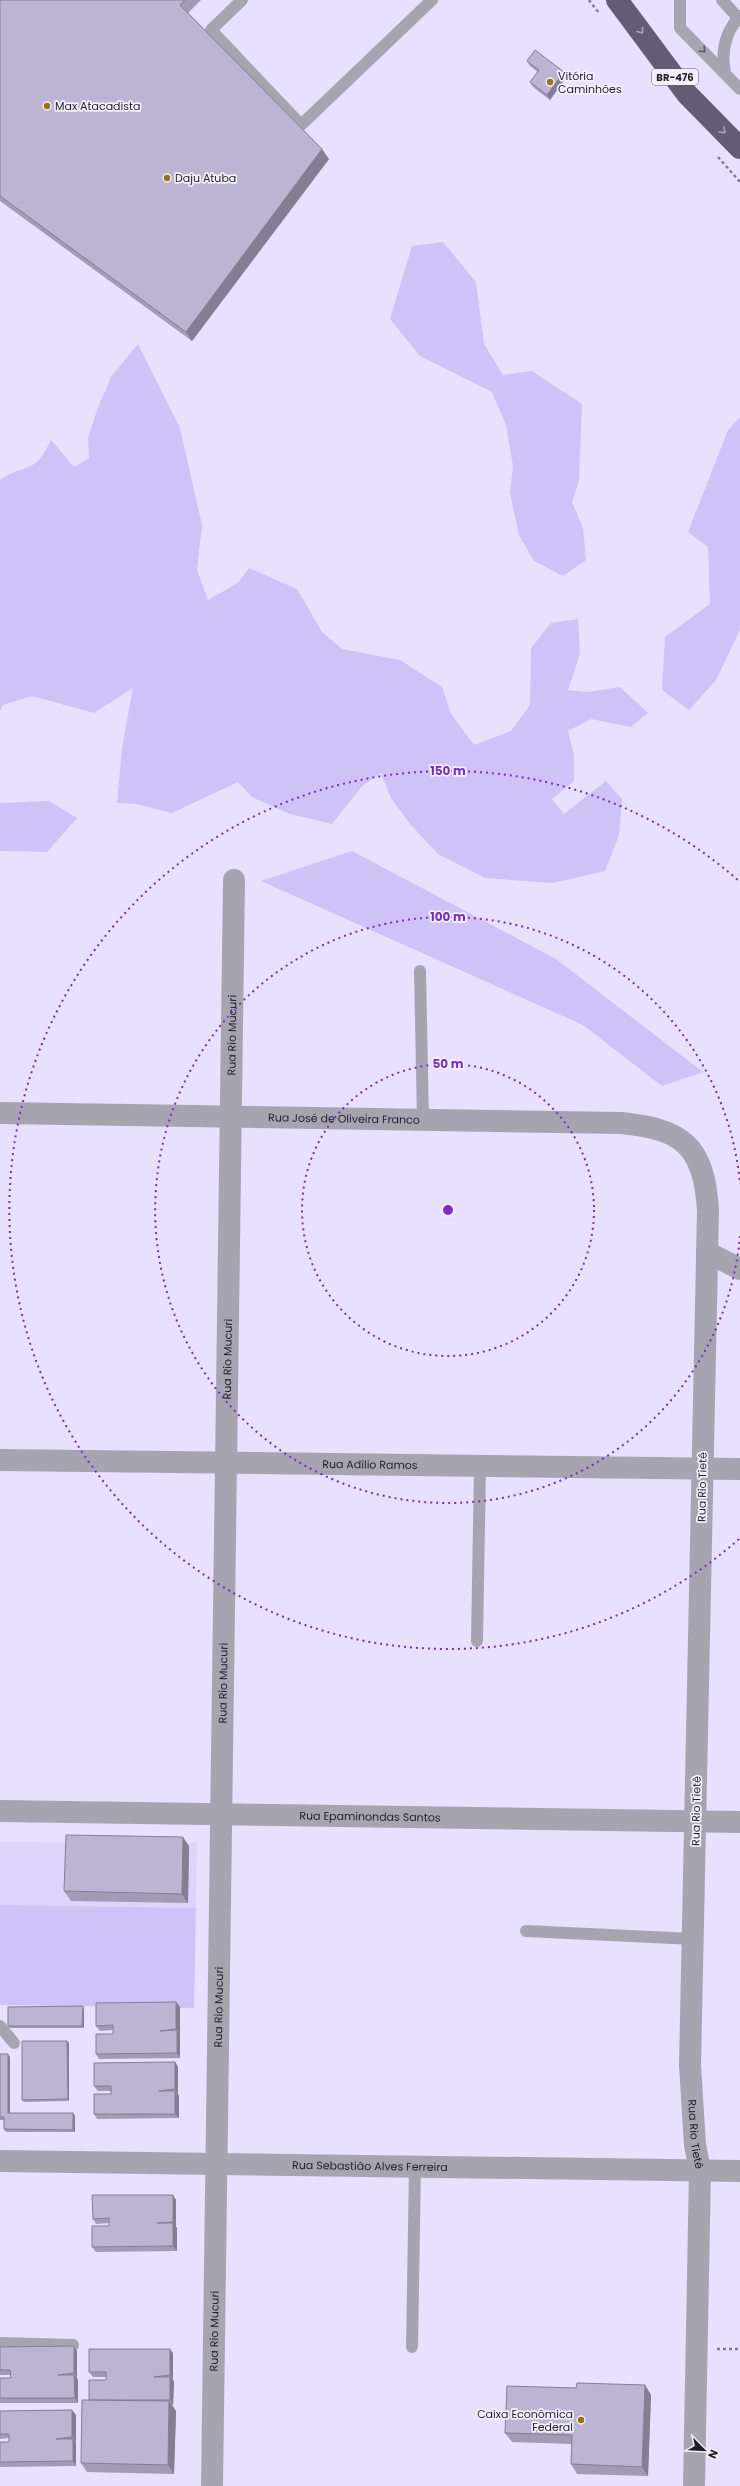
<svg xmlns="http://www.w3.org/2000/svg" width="740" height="2486" font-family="Poppins,sans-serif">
<rect width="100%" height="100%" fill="#e7e0ff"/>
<path fill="#ddd4fa" d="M0,1842L197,1843L196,1908L0,1905Z"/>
<path fill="#cfc2f6" d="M443,242L476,282L484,344L503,375L532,371L582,404L579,480L572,502L583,528L586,560L563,576L534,561L519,535L510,493L513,466L506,425L492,392L420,356L390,319L412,246Z
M138,344L180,428L202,525L197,570L208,600L238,583L249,568L297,589L322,632L342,649L400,660L442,687L451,714L474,745L511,731L530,705L531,648L551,623L578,619L580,654L568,690L587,692L620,687L648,713L631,727L591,719L568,731L574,755V781L552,799L564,814L606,781L622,799L619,835L605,871L553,883L485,878L438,854L410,824L391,798L381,773L362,786L332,824L290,814L252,797L238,782L172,813L136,804L117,803L122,748L133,688L94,713L32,696L3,705L0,711V480C27,462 34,476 51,440L74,467L89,458L88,438L97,410L111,377Z
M740,417V630L716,680L689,710L662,690L665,637L710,604L708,547L688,532L728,430Z
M49,801L77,818L47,852L0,851V803Z
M352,851L556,959L703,1072L662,1086L583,1025L261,881Z
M0,1905L196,1908L194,2008L0,2005Z"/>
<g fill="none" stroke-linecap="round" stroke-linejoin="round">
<path stroke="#807b8f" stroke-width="2.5" stroke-dasharray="3 3" stroke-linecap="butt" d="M589,0L599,13
M718,157L740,182
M717,2349H740"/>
<path stroke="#a7a4b2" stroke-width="12" d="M242,0L211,30L301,125L432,0
M680,0V28L740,89
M722,0L740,20
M725,73C721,52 725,32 740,16
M420,971L423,1120
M477,1641L480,1466
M526,1931L693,1939
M0,2026L14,2043
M0,2343L73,2345
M412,2347L415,2166"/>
<g stroke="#a7a4b2" stroke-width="22">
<path id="s1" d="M0,1113L621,1123C683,1129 704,1146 708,1210L690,2065L695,2145L700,2170L694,2486"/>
<path d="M707,1252L740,1269"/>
<path id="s2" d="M0,1460L740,1469"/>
<path id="s3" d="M0,1811L740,1822"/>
<path id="s4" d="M0,2161L740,2171"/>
<path id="s5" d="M212,2486L234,880"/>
</g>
<path stroke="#625c76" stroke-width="22" d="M617,0L687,94L740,148"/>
</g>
<path fill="#a19bb5" d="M0,0H201L188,13L329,159L192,341L0,201Z
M527,61L564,72L567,76L550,100L533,87L530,82L538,72L530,66Z
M189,1846L188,1903L71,1901L64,1891Z
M176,2002L180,2007V2034H179L180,2035V2058L99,2059L96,2054L113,2034V2030L100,2031L96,2026Z
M84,2009V2028H10L8,2026Z
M69,2043V2101L24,2102L22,2100Z
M0,2054L10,2057V2113H73L75,2116V2132H6L4,2129V2120H0Z
M175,2062L178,2067V2094L179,2096V2118L97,2119L94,2114L111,2094V2091H98L94,2086Z
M173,2195L176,2200V2227L177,2228V2251L96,2252L92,2247L109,2226V2223L96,2224L93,2219Z
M74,2346L77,2351V2378L78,2380V2403H0V2378H11L10,2375H0V2347Z
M173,2353V2380L174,2382L173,2405H172L176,2411L174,2474L87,2472L81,2463L89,2400L106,2380V2377H93L89,2372Z
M645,2385L651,2395L648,2476L577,2474L571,2464L572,2444L512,2442L505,2433L576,2388Z
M72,2410L76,2415V2442H75L76,2443V2466L0,2467V2442H9V2438L0,2439V2411Z"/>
<path fill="#837e93" d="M564,72L567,76L550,100L547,95Z
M322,149L329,159L192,341L186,332Z
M183,1837L189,1846L188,1903L182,1894Z
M176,2002L180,2007V2034L176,2029Z
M83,2006L84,2009V2028L82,2026Z
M177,2030L180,2035V2058L177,2053Z
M67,2041L69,2043V2101L68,2099Z
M8,2054L10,2057V2115L8,2113Z
M175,2062L178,2067V2094L175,2089Z
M175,2091L179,2096V2118L175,2114Z
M73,2113L75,2116V2132L73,2130Z
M173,2195L176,2200V2227L173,2222Z
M173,2223L177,2228V2251L173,2246Z
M74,2346L77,2351V2378L74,2373Z
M170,2349L173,2353V2380L170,2375Z
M74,2375L78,2380V2403L75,2398Z
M170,2377L174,2382L173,2405L170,2400Z
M645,2385L651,2395L648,2476L642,2467Z
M169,2401L176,2411L174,2474L168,2465Z
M72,2410L76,2415V2442L72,2437Z
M73,2439L76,2443V2466L73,2461Z"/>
<path fill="#bbb4d2" stroke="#837e93" d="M0,0H185L180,5L322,149L186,332L0,196Z
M535,50L564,72L547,95L530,82L539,70L527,61Z
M66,1835L183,1837L182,1894L64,1891Z
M176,2002V2029L160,2031L177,2030V2053L96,2054V2034H113V2025L96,2026V2003Z
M83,2006L82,2026H8V2007Z
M22,2041H67L68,2099L22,2100Z
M0,2054H8V2113H73V2130L4,2129V2117H0Z
M175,2062V2089L159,2091H175V2114H94V2094H111V2086H94V2063Z
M92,2195H173V2222L157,2223H173V2246L92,2247V2226H109V2218L93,2219Z
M74,2346V2373L58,2375H74L75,2398H0V2378H11L10,2370H0V2347Z
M89,2349H170V2375L154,2377H170V2400H89V2380H106V2372H89Z
M577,2383L645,2385L642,2467L571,2464L572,2435L505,2433L507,2386L576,2388Z
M82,2400L169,2401L168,2465L81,2463Z
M72,2410V2437L56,2439H73V2461L0,2462V2442H9V2434H0V2411Z"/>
<defs><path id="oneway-chevron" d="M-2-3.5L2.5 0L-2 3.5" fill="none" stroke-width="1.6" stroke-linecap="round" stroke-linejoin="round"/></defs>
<g stroke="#aaa6ba">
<use href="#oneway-chevron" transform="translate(641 31) rotate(52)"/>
<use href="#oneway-chevron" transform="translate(723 131) rotate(45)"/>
</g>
<use stroke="#5d5a67" href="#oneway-chevron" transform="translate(703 50) rotate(45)"/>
<g fill="none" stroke="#7b2cbf" stroke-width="2" stroke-dasharray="2 4">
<circle cx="448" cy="1210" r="146"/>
<path d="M740 1236A293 293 0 1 1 740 1184"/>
<path d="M739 1539A439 439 0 1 1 739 881"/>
</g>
<g fill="#96741c" stroke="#f3f0fd" stroke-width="1.5">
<circle cx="550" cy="82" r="4"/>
<circle cx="47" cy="106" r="4"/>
<circle cx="167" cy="178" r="4"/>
<circle cx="581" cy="2420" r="4"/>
</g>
<g text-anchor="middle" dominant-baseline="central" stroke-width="3.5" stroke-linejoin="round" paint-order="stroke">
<rect fill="#f3f0fd" stroke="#605d69" stroke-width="1" x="652" y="69" width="46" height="16" rx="3"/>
<g font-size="10" font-weight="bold" fill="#211e29">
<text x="675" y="77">BR-476</text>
</g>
<g font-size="11" fill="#211e29" stroke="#f3f0fd" text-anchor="start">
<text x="558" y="76">Vitória<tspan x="558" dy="13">Caminhões</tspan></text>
<text x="55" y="106">Max Atacadista</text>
<text x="175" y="178">Daju Atuba</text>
<text x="573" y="2414" text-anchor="end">Caixa Econômica<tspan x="573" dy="13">Federal</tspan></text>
</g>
<g font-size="11" fill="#211e29" stroke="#f3f0fd">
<text stroke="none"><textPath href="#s5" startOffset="1451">Rua Rio Mucuri</textPath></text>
<text stroke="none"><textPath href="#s1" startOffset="344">Rua José de Oliveira Franco</textPath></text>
<text stroke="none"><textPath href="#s5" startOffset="1127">Rua Rio Mucuri</textPath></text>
<text stroke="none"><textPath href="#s2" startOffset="370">Rua Adílio Ramos</textPath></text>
<text transform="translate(702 1487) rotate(-89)">Rua Rio Tietê</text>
<text stroke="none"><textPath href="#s5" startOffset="803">Rua Rio Mucuri</textPath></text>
<text transform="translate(696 1811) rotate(-89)">Rua Rio Tietê</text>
<text stroke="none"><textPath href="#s3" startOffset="370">Rua Epaminondas Santos</textPath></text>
<text stroke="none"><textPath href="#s5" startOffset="479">Rua Rio Mucuri</textPath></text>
<text stroke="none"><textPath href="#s1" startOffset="1686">Rua Rio Tietê</textPath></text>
<text stroke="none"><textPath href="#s4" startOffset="370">Rua Sebastião Alves Ferreira</textPath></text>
<text stroke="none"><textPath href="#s5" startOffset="155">Rua Rio Mucuri</textPath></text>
</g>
</g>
<circle cx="448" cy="1210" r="6" fill="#7b2cbf" stroke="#f3f0fd" stroke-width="2"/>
<g font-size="12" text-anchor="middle" font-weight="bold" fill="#7b2cbf" stroke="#f3f0fd" stroke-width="3.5" stroke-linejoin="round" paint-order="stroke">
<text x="448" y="775">150 m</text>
<text x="448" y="921">100 m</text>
<text x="448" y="1068">50 m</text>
</g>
<g transform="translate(704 2450) rotate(114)" stroke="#f3f0fd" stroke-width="3" paint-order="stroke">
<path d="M0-3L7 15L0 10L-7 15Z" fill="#211e29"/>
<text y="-6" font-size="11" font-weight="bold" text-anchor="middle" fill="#211e29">N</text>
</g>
</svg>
